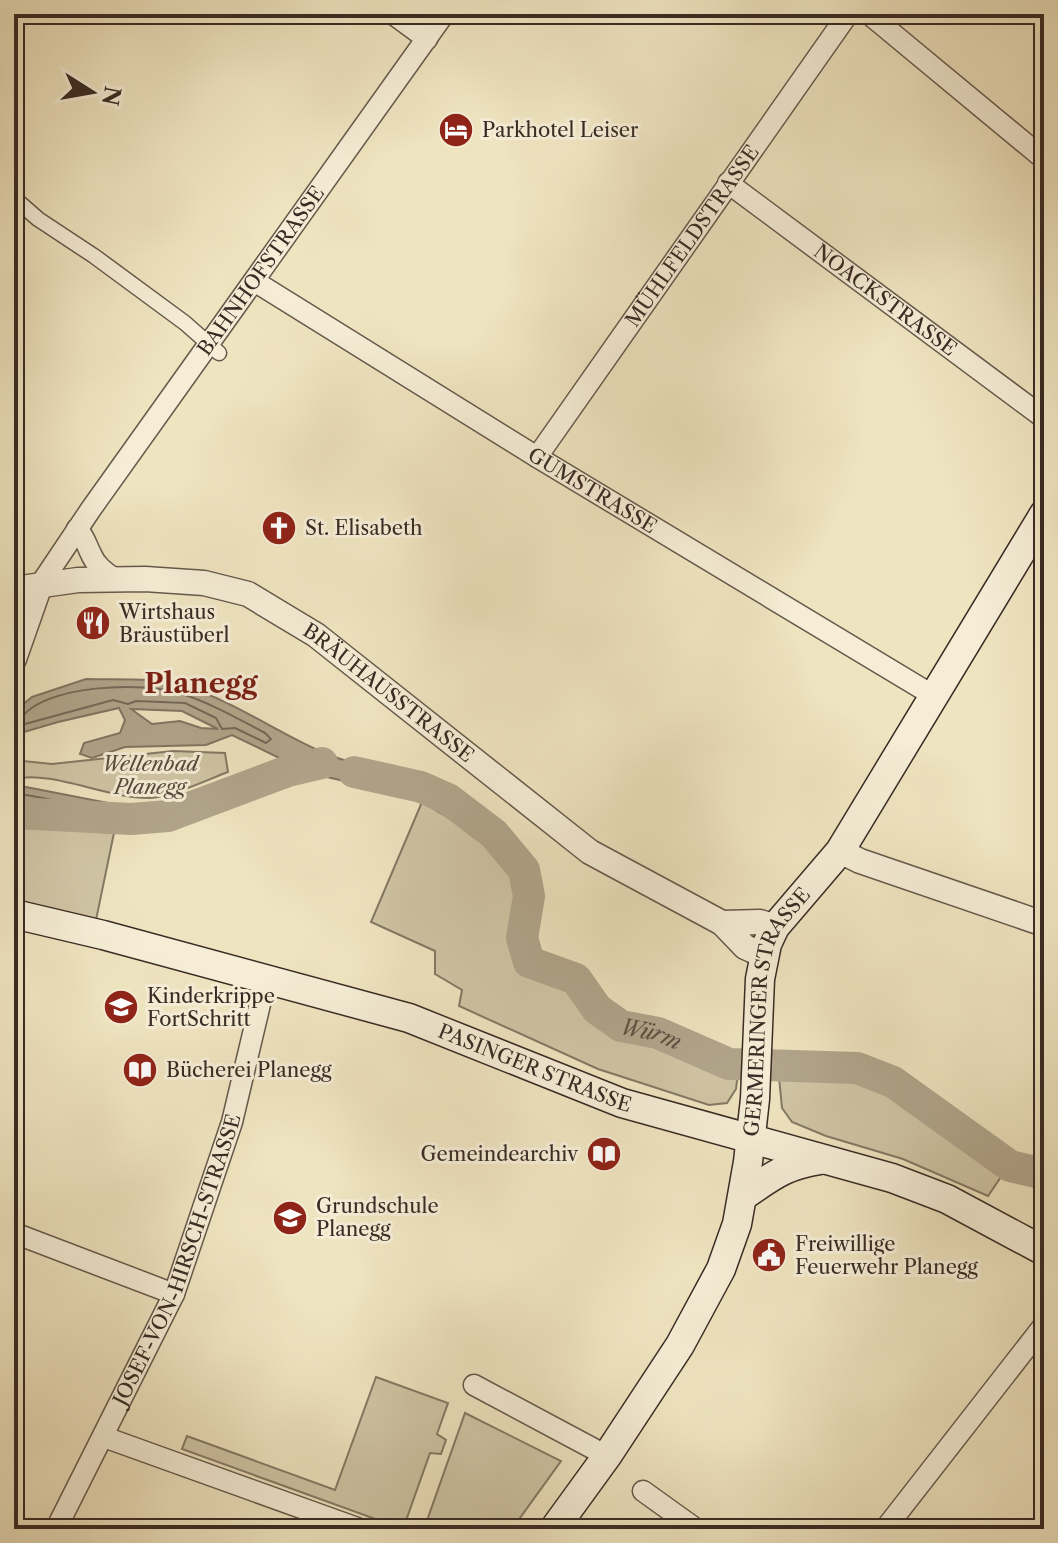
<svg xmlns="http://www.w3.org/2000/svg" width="1058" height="1543" font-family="'Libre Caslon Text',serif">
<rect width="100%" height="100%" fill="#efe4c0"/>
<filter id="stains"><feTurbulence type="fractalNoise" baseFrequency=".0025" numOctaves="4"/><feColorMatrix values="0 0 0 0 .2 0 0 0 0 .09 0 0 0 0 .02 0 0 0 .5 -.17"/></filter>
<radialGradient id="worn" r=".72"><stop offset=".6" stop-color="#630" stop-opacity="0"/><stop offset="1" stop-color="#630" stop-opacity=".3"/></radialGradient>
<path fill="#d0c5a5" stroke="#847864" stroke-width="2" d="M173,751L225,753L228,772C209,779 169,798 150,798C107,799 53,770 14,779V760L52,764Z
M422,802L484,839L507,866L520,889L513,940L521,968L570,988L589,1016L621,1034L655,1042L691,1060L738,1073L736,1089L727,1103L709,1105L598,1069L459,1006L462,990L435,974V951L371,922Z
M14,825L114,833L96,920L14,900Z
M779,1077L860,1078L890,1093L1003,1174L988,1196L903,1159L826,1136L792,1122L782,1108Z
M376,1377L448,1403L437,1434L446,1440L441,1454L430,1453L403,1529L182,1449L187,1436L335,1490Z
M465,1413L561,1461L512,1529H424Z"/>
<path fill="#b1a58b" stroke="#817462" stroke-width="2" fill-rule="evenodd" d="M86,679C118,680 154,677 184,686C232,700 276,732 322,752C346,763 374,766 395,782L378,789L310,773L232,735L206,745L125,747L92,758L80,754L84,743L120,733L125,720L119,708L58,722L14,735V712L32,697ZM131,709L182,711L218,729L201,728L180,721L152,724Z
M26,787L134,808V824L128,833L14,823V788Z"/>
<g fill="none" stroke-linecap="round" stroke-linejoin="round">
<path stroke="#756858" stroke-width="2" d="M14,718L20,720C42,684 145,681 182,694C211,703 238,719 265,733L271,739L266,743L235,728L222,729L216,718L185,703L136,701L128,704L113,700L25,724L20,721L14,727
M14,796L27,795L123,814L126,820L122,825L14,815"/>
<g stroke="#b1a58b" stroke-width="32">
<path id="s1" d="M354,772L421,787L448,799L494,834L524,870L529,896L522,938L529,962L576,979L597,1009L621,1026L658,1033L729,1064L857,1068L893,1082L1010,1166L1044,1174"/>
<path d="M14,813L131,819L168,816L288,771L322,763"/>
</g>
<g stroke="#66594b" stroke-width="17">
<path id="pedestrian" d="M14,198L38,219L94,256L185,323L219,353"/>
</g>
<g stroke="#66594b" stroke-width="23">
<g id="minor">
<path d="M393,14L427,39"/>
<path d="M869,14L1044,159"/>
<path id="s2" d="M728,183L1044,418"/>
<path id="s3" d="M254,281L537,457L934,696"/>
<path id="s4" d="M537,457L848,14"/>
<path d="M77,529C85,537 86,544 91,554C96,566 105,572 115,579"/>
<path id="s5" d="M40,585L91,509L444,14"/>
<path d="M14,1233L174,1294"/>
<path d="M474,1385L607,1456"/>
<path d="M104,1437L360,1529"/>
<path d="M643,1491L696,1529"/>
<path id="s6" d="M56,1529L174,1294L232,1122L266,979"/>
<path d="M885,1529L1044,1325"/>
</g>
</g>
<g stroke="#66594b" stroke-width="27">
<g id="tertiary">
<path id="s7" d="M14,589L78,580L145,579L204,583L248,594L316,635L590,852L722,923L745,947L763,955"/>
<path d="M14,659L40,585"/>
<path d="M840,851L860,861L1044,924"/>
<path d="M722,923L760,922L775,927"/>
</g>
</g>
<g stroke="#392b24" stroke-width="31">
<g id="secondary">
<path id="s8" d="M14,914L103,935L409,1018L622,1103L892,1178L947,1199L1044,1251"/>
<path d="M743,1196C773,1176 783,1166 820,1160"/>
<path id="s9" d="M554,1529L607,1456L680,1345L721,1269L737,1224L748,1162L755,1099L760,979L767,944L775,927L840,851L1044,514"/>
</g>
</g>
<use href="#pedestrian" stroke="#f5edd6" stroke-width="14"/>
<use href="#minor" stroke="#f5edd6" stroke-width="20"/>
<use href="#tertiary" stroke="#f5edd6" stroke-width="24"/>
<use href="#secondary" stroke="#f5edd6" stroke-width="28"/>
</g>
<defs>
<g id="hotel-disc" transform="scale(1.8)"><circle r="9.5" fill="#8f2418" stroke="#f5edd6"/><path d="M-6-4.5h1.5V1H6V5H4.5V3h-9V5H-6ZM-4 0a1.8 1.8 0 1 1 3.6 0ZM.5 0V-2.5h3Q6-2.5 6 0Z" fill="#fff"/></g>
<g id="church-disc" transform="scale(1.8)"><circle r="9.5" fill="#8f2418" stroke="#f5edd6"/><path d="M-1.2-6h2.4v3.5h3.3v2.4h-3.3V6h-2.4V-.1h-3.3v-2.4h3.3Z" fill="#fff"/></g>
<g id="restaurant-disc" transform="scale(1.8)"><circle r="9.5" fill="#8f2418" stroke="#f5edd6"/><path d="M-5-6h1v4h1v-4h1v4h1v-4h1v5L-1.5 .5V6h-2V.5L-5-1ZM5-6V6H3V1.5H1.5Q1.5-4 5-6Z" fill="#fff"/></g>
<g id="school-disc" transform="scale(1.8)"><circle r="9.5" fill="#8f2418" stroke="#f5edd6"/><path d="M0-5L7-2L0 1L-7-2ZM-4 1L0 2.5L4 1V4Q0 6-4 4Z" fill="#fff"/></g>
<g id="library-disc" transform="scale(1.8)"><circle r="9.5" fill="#8f2418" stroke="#f5edd6"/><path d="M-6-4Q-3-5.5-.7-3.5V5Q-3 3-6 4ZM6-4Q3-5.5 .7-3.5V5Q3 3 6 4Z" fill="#fff"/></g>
<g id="civic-disc" transform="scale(1.8)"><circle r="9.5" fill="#8f2418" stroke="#f5edd6"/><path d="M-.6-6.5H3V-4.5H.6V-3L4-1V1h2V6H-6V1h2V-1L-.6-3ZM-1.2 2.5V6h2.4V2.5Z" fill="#fff"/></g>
</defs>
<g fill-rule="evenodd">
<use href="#hotel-disc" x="456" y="130"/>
<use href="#church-disc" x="279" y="528"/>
<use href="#restaurant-disc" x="93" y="623"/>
<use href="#school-disc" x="121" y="1007"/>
<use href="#library-disc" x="140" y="1070"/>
<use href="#library-disc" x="604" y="1154"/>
<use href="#school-disc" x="290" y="1218"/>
<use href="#civic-disc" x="769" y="1255"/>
</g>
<g text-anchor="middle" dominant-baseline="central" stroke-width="6" stroke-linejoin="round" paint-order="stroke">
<g font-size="20" fill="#392b24" stroke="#f5edd6" text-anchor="start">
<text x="482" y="130">Parkhotel Leiser</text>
<text x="305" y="528">St. Elisabeth</text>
<text x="119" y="612">Wirtshaus<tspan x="119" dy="23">Bräustüberl</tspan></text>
<text x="147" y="996">Kinderkrippe<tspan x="147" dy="23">FortSchritt</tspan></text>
<text x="166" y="1070">Bücherei Planegg</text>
<text x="578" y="1154" text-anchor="end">Gemeindearchiv</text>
<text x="316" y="1206">Grundschule<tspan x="316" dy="23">Planegg</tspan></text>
<text x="795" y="1244">Freiwillige<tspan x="795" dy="23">Feuerwehr Planegg</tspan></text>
</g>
<g font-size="20" fill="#392b24" stroke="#f5edd6">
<text stroke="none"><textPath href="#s4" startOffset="270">MÜHLFELDSTRASSE</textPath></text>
<text stroke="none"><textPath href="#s5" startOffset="384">BAHNHOFSTRASSE</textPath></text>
<text stroke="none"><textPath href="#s2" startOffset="196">NOACKSTRASSE</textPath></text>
<text stroke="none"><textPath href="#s3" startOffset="398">GUMSTRASSE</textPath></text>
<text stroke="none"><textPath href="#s7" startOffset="408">BRÄUHAUSSTRASSE</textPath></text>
<text stroke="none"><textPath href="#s9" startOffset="576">GERMERINGER STRASSE</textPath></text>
<text stroke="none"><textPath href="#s8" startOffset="544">PASINGER STRASSE</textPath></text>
<text stroke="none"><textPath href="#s6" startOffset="296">JOSEF-VON-HIRSCH-STRASSE</textPath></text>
</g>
<g font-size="20" font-style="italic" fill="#574a3e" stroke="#f5edd6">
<text x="150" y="764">Wellenbad<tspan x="150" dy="23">Planegg</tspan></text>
</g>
<g font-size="22" font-style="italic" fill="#5d5043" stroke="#f5edd6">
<text stroke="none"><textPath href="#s1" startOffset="444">Würm</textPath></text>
</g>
<g font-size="28" font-weight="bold" fill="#7a1f14" stroke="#f5edd6">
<text x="201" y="683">Planegg</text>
</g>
</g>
<rect width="1058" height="1543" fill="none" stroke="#efe4c0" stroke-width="48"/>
<rect x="16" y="16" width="1026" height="1511" fill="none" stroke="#392b24" stroke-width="4"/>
<rect x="24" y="24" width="1010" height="1495" fill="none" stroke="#392b24" stroke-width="2"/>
<g transform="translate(92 92) rotate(101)" stroke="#f5edd6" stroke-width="6" paint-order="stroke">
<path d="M0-6L14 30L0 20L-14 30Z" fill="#392b24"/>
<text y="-12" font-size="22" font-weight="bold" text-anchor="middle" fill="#392b24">N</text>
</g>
<rect width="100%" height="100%" filter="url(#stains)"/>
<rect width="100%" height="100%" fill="url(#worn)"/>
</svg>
